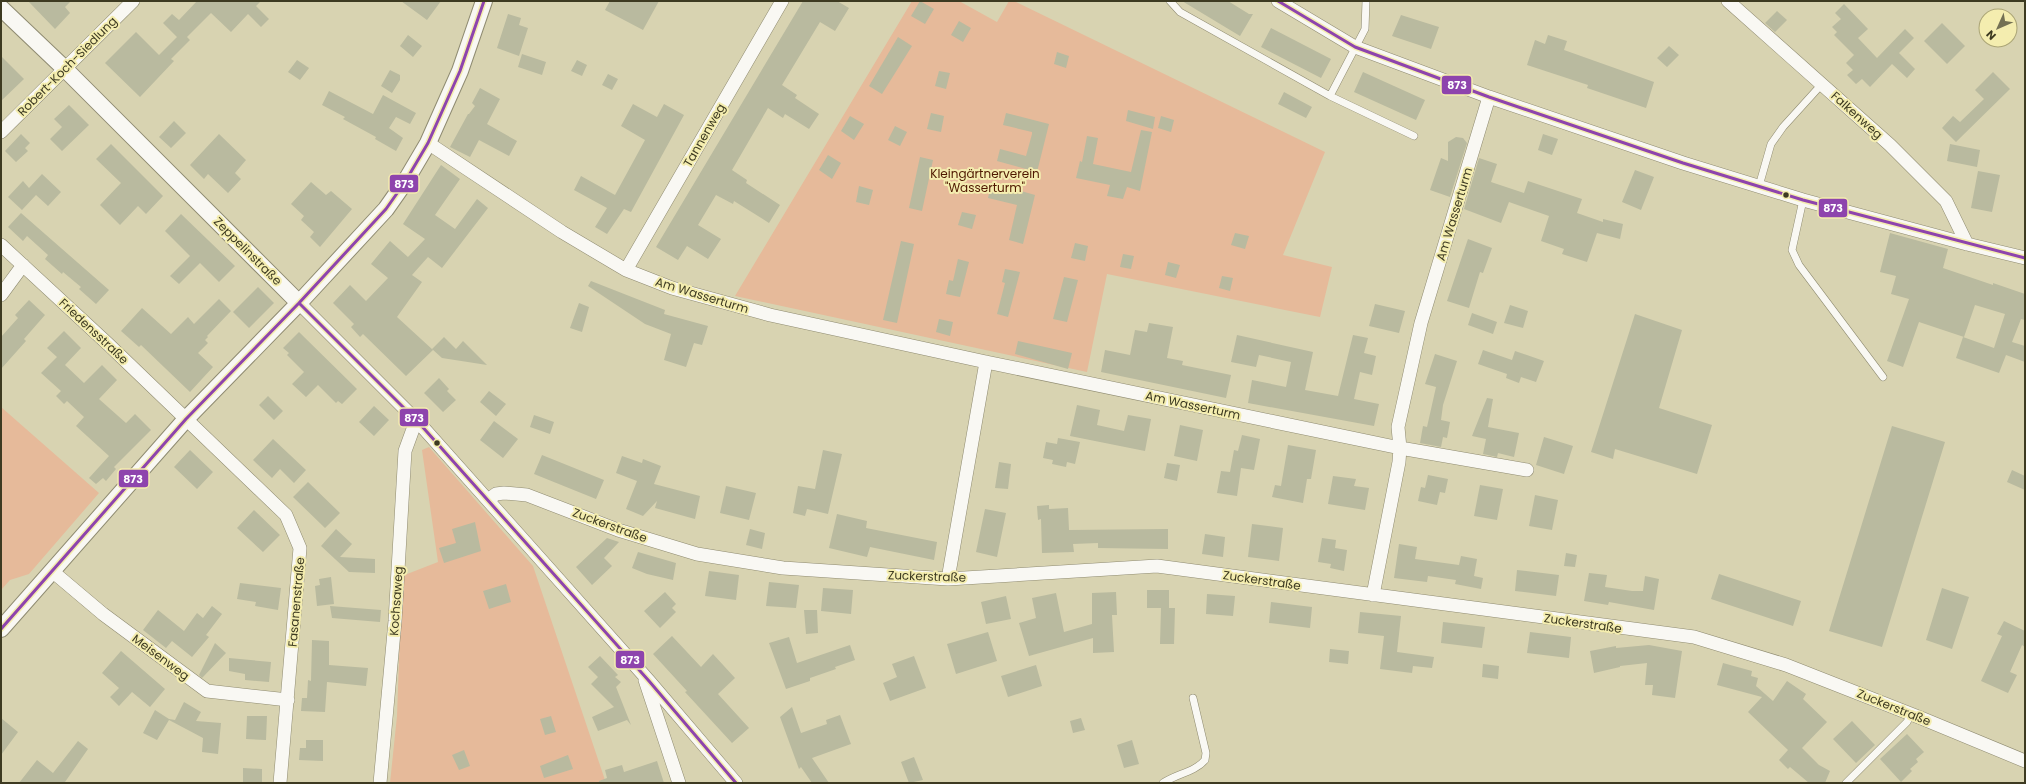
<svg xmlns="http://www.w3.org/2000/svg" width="2026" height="784" font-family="Poppins,sans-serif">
<rect width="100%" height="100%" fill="#d8d3b1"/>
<path fill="#e6ba9a" d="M912,1H959L997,22L1009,1H1014L1325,152L1283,255L1332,267L1320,317L1107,274L1087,372L735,296Z
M1,407L99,493L29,574L10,580L1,590Z
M429,447L533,566L606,783H390L397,716L402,576L438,562L422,450Z"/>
<path fill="#b9ba9f" d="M28,1H71L65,7L70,13L55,29Z
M197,1H261L256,6L269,19L261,27L248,14L231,32L211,13L187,37L190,40L171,59L174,61L140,97L105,63L136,32L159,55L177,37L163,23L172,14L179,20Z
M401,1H441L427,20Z
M610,1H659L643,30L605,10Z
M803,1H837L849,8L835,31L820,22L782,85L797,95L795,98L819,114L809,129L785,114L783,118L768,108L732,170L747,180L746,183L780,205L769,223L734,201L733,204L716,195L698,225L721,239L708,259L687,246L678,260L656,247Z
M920,1L934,9L925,24L911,16Z
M1182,1H1228L1249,14H1253L1240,36Z
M1844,4L1868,29L1858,38L1877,58L1905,29L1914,38L1899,53L1915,69L1907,78L1892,64L1870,87L1862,79L1856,84L1847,75L1853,70L1846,63L1854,55L1834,35L1837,32L1832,27L1841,19L1835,13Z
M1777,11L1787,20L1775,32L1765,23Z
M508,14L521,18L519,25L528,28L519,56L497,48Z
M1401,15L1439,27L1431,49L1392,36Z
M959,21L971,28L963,42L951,35Z
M1942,23L1965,46L1947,64L1924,41Z
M1271,28L1331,59L1321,78L1261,47Z
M408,35L422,46L413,57L400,46Z
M1548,35L1567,41L1564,50L1654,82L1646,108L1587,88L1588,85L1527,65L1535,40L1545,44Z
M898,37L912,46L882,94L869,86Z
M1669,46L1679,55L1667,67L1657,58Z
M1057,52L1069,56L1066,68L1054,64Z
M522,54L546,62L542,75L518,67Z
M1,56L24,79L1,101Z
M297,60L309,68L300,80L288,72Z
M577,60L587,65L582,76L571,71Z
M390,70L400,75V80L392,93L381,86Z
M939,71L950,73L946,89L935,86Z
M1363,72L1425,100L1416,120L1354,92Z
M1993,72L2010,89L1956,142L1942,128L1953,116L1960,122L1984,99L1975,90Z
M608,74L618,79L612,90L602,85Z
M480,88L500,99L487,124L517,141L509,156L479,140L470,157L450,147L468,114H469L475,106L472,103Z
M329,91L373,114L383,95L416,113L410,124L396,117L389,128L403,138L396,151L375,139L376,137L343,119L345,117L322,105Z
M1284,92L1312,107L1306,118L1278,104Z
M633,104L657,117L664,104L684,115L631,212L624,209L607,234L595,227L607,208L574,190L581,176L615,195L645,140L621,126Z
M69,105L89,125L62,151L50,139L62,127L54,119Z
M1128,110L1155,117L1153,129L1126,121Z
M931,113L944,116L941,132L927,129Z
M1006,113L1049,124L1037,172L997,161L1000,149L1026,156L1032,134V132L1003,125Z
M850,116L864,124L854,140L841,131Z
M1161,116L1174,120L1171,132L1158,128Z
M174,121L186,133L171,148L159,137Z
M895,126L907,132L900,146L888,140Z
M1141,130L1152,132L1140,191L1127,187L1123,199L1107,196L1110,185L1076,178L1080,161L1082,162L1087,136L1098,138L1093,164L1131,172Z
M21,134L30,143L25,148L28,151L16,162L5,151Z
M219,134L246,160L235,173L241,179L228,193L208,174L204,179L190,165Z
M1543,134L1558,139L1552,155L1538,150Z
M1456,137L1463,138L1467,143L1450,197L1430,190L1441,158L1448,161V142Z
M111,144L163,196L146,214L138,206L120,225L100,205L121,183L96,159Z
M1950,144L1980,150L1977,167L1947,161Z
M828,155L841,163L832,179L819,170Z
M920,157L933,160L922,211L909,208Z
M1479,158L1497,164L1491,182L1524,193L1528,181L1582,199L1577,213L1603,222V219L1623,224L1620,239L1597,233L1587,262L1562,254L1564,249L1541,241L1549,216L1509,202L1501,223L1464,209Z
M441,165L460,179L435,215L455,229L477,199L488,208L442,268L428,257L412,275L422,282L397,317L433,350L406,376L363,334L360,337L351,327L354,324L333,303L350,285L366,301L388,278L371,264L390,241L408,257L425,239L403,224Z
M1635,170L1654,177L1641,210L1622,202Z
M1978,171L2000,175L1992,212L1971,208Z
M42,174L61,192L48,206L36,195L22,210L8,197L23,181L29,188Z
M311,182L326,195L331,191L352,209L320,247L310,237L314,232L301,220L304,216L291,204Z
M859,186L873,190L869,205L856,202Z
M991,186L1020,194L1021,191L1035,195L1023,244L1009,240L1017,205L988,198Z
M962,212L976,215L972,229L958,225Z
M21,213L109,290L96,304L79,289L81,287L63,272L62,274L45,259L48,255L27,236L23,241L8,227Z
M181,214L235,266L219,282L200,263L179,284L170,276L190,256L165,231Z
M1235,233L1249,236L1245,249L1231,245Z
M1890,233L1948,249L1943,268L1993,285V283L2025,294V320L2021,319L2012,342L2025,346V362L2006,355L1999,373L1956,358L1963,337L1994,348L2005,314L1975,305L1964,337L1919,322L1903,367L1887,361L1909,299L1891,294L1896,276L1880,272Z
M1468,239L1492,248L1483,273L1480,272L1469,308L1447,301Z
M901,241L914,244L897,323L883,320Z
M1075,243L1088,246L1085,261L1071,258Z
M1123,254L1134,256L1131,269L1120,267Z
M958,259L969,262L960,297L946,294L949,280L953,281Z
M1168,262L1180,265L1176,278L1165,275Z
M1005,269L1020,272L1008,317L997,314L1005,283L1002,282Z
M1222,276L1233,278L1230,291L1219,288Z
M1064,277L1078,280L1067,322L1053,319Z
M591,281L665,310L664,314L708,326L702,345L694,343L686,367L664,360L671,334L645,324L588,286Z
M258,287L274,303L249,328L233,312Z
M219,299L231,311L207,336L208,337L205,340L208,343L198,353L213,367L190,392L141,345L139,347L121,331L142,308L171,334L188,317L194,324Z
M29,300L45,315L24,339L26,341L1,369V337L18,318L15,315Z
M579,303L589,307L582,332L570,328Z
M1375,304L1405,311L1399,333L1369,326Z
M1510,305L1528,311L1523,328L1504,323Z
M1472,313L1497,322L1493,334L1468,325Z
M1635,314L1682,330L1659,408L1712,425L1697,474L1615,449L1613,459L1591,452Z
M939,319L953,322L950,336L936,332Z
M1149,323L1173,327L1167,358L1183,361L1182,365L1231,375L1226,398L1101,372L1105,350L1130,355L1135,330L1147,332Z
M64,331L81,348L65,365L84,383L102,365L117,380L99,399L126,423L135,414L151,430L114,467L116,469L106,481L103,478L96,484L89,478L109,456L76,426L84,417L67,401L64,404L56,396L61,391L41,373L57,357L47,348Z
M299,332L357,389L342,404L338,401L336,403L318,385L306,397L292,384L304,372L287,355L289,353L283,348Z
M1237,335L1313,352L1305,390L1338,396L1353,335L1368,338L1364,353L1376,356L1372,375L1360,372L1354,399L1379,404L1374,426L1248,403L1252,380L1286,387L1291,362L1259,355L1256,367L1231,362Z
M444,337L456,349L463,341L487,365L442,358L432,349Z
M1018,341L1072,353L1068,369L1015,354Z
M1483,350L1512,360L1515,351L1544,361L1536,382L1521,377L1519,383L1506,378L1507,374L1478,364Z
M1435,354L1457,361L1443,405L1441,420L1450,422L1447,438L1443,437L1441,447L1420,443L1423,426L1427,427L1436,387L1425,384Z
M439,378L449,389L447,391L456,400L443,412L424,393Z
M489,391L506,404L496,416L480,402Z
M268,396L283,411L274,420L259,405Z
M1487,398L1493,399L1488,427L1519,433L1514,457L1498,453L1497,457L1483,454L1486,439L1472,436Z
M1077,405L1100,410L1097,425L1124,431L1128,415L1151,419L1145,451L1070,436Z
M374,406L389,420L374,436L359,422Z
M534,415L554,422L550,434L530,427Z
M494,421L518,439L503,458L480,440Z
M1180,425L1203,430L1197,461L1174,456Z
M1892,426L1945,442L1882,647L1829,631Z
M1242,435L1260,439L1254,470L1241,468L1237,496L1217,493L1221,471L1230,472L1234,450L1238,451Z
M1544,437L1573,446L1564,474L1536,465Z
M1058,438L1080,442L1075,464L1067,462L1066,467L1052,464L1053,460L1043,458L1046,442L1057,444Z
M273,439L306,470L294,483L280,469L272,478L253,460Z
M1288,445L1316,450L1311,479H1307L1303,503L1272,497L1275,485L1281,486Z
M190,450L213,472L197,489L174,467Z
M823,450L842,454L828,514L807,509L805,516L793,513L798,486L815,489Z
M542,455L604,480L596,499L534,474Z
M622,456L642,463L643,459L661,466L654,484L700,496L695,519L655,508L657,501L643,516L626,509L637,481L616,473Z
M999,462L1011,464L1008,489L995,488Z
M1167,463L1180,465L1177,481L1164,478Z
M2012,470L2025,476V490L2007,482Z
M1428,475L1448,479L1445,493L1440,492L1437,505L1418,501L1421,487L1425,488Z
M1333,476L1356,479L1354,486L1369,488L1365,510L1328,504Z
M308,482L340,513L325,528L293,497Z
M1480,485L1503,489L1497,520L1474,516Z
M726,486L756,493L749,520L720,513Z
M1535,495L1558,500L1552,530L1529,526Z
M1049,505V509L1068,508L1069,530L1168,529V549L1098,548V543L1073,544L1074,552L1042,553L1041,519L1038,520L1037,506Z
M985,509L1006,513L997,557L976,552Z
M254,510L280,535L263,552L237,528Z
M837,514L867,521L866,528L937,542L934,560L870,547L867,557L829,548Z
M475,522L481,551L444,563L439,548L456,543L452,529Z
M1252,524L1283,528L1279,561L1248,557Z
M336,529L352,544L340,557L375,559V573L349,572L321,546Z
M750,529L765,533L762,549L746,545Z
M1205,534L1225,537L1223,557L1202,554Z
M607,538L619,542L604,558L612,566L592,585L576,567Z
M1322,538L1336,540L1335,548L1347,550L1344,571L1330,568L1331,564L1318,562Z
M1399,544L1417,547L1415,559L1459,565L1461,556L1477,559L1474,576L1483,578L1481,589L1455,584L1456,580L1428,576L1427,582L1394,578Z
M638,552L676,563L673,580L647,574L632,568Z
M1566,553L1577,555L1575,567L1564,566Z
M1517,570L1559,575L1556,596L1515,591Z
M709,571L739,575L736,600L705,596Z
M1589,573L1607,575L1605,587L1632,591H1643L1645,576L1659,579L1654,610L1609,602L1608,605L1584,601Z
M1719,574L1801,601L1793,626L1711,599Z
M331,577L334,604L317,606L315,586L320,585L319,579Z
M769,582L799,585L796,608L766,606Z
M240,583L281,588L278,610L255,606L256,602L237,599Z
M506,584L511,602L489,609L483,591Z
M823,588L853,590L851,614L821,611Z
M1942,588L1969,597L1952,649L1926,640Z
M1147,590H1169V608H1147Z
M665,592L676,604L672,608L676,612L660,628L644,611Z
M1116,592L1117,615H1112L1114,652L1093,653V638L1029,656L1019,623L1036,618L1032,598L1056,593L1064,632L1092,624V593Z
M1207,594L1235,596L1233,616L1206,614Z
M1006,596L1011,619L986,624L981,602Z
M1271,602L1312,607L1310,628L1269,623Z
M212,606L222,614L206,635L209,637L192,657L172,641L166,648L143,630L158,610L184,631L197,613L203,618Z
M330,606L381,610L380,622L332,618Z
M1161,608H1175L1174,644H1160Z
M804,610H817L818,633L806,634Z
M1360,612L1401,616L1397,652L1434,657L1432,668L1413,666L1412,673L1380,669L1384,636L1358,633Z
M2004,621L2025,631V647L2022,645L2010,672L2017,675L2008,693L1981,681L2002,636L1997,634Z
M1443,622L1485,627L1482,648L1441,643Z
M988,632L997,661L956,674L947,644Z
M1530,632L1571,637L1569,658L1527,653Z
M672,636L701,667L713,654L735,678L718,694L749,728L732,743L685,692L687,691L653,654Z
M789,637L797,663L850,645L855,660L835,667L836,669L810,678V681L786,689L769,643Z
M312,640L329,641V665L368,668L366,686L327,682L325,712L301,711L302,698H307L308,680L311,681Z
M215,643L226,653L202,678L199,675Z
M1649,645L1682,651L1675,698L1652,695L1653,685H1645L1647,663L1620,666V667L1594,673L1590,651L1616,646V648Z
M1330,649L1349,651L1348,664L1329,662Z
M121,651L165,689L150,707L132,692L119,706L110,697L119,688L102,673Z
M600,656L618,675L615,677L621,682L616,687L631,725L627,720L598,731L592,717L614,707L591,684L598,677L588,667Z
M914,656L926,688L890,701L883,683L897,677L892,664Z
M229,658L271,662L269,682L245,680V674L229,671Z
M1723,663L1752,671L1751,676L1758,678L1756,686L1773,701L1787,681L1806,694L1803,699L1827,722L1802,748L1819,765L1830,771L1825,783H1809L1790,767L1788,769L1779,760L1788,750L1748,712L1762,697L1717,685Z
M1483,664L1499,666L1498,679L1482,677Z
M1036,665L1042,686L1008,697L1001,676Z
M184,702L201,712L196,721L221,723L218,754L202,752L203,738L169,720L157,740L143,733L155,710L169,719L175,720Z
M792,707L801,733L827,724L826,720L840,715L851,744L812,758L829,783H812L801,767L799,769L780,717Z
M247,716H267L266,740L246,739Z
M551,716L556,732L545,735L540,719Z
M1,718L18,732L1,755Z
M1081,718L1085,730L1073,733L1070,721Z
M1852,721L1875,745L1856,763L1833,739Z
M1907,734L1924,752L1916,759L1918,762L1910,769L1912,771L1901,782L1880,759Z
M306,740H323V761L299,760L300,748H306Z
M1132,740L1139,764L1124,768L1117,745Z
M78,741L88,749L65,782L67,783H19L37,760L53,773Z
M464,750L470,766L459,770L452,755Z
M568,755L573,769L544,778L540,766Z
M914,757L923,780L909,783L901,762Z
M657,761L664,783H599V781L607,778L605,770L622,765L624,772Z
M243,768L262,769V783H243Z"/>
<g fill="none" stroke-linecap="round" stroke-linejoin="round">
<g stroke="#8f8b71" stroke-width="8">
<path id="service" d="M1170,1L1180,12L1330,96L1414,136
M1330,96L1365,29L1366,1
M1759,186L1771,144L1783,127L1822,84
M1803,200L1792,250L1799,265L1883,377
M1163,783C1176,774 1195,772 1205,760L1206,753L1193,698
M1846,783L1907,722L1911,714"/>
</g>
<g stroke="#8f8b71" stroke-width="14">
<path id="minor" d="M1278,1L1355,47L1489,97L1683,163L1803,200L1967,244L2025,258
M1728,1L1890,145L1946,201L1967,244
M1,132L133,1
M428,143L562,232L626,270L672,288L770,315L986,362L1400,448L1527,470
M1,245L108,344L286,515L300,548L280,783
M626,270L782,1
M1,295L23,265
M299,303L419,423L649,681L736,783
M488,500L496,494L504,493L527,495L618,530L697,554L783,568L948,579L1157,566L1694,637L1786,665L1921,718L2025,761
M52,571L103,614L207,691L288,700
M948,579L986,362
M1373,595L1399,462L1400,448L1398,427L1421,323L1489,97
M645,680L679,783
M380,783L395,621L405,451L413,429L419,423"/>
</g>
<g stroke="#8f8b71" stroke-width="18">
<path id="tertiary" d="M1,8L64,68L299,303
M1,629L186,419L299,303L386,209L405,182L428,143L460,71L484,1"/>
</g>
<use href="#service" stroke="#f9f8f3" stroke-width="7"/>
<use href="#minor" stroke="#f9f8f3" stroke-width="13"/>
<use href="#tertiary" stroke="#f9f8f3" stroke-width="16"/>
<g stroke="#f4edaf" stroke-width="6">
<path id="bus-1" d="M1278,1L1355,47L1489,97L1683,163L1803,200L2025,258
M299,303L419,423L649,681L736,783
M1,629L186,419L299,303L386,209L405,182L428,143L460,71L484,1"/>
</g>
<use href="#bus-1" stroke="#8e44ad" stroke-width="3"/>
</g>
<g fill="#3d3a21" stroke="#f4edaf" stroke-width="1.5">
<circle cx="1786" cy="195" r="3.5"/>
<circle cx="437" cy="443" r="3.5"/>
</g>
<g text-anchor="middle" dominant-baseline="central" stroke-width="4" stroke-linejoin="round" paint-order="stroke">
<g font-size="12" fill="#3d3a21" stroke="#f4edaf">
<text transform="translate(67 66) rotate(-45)">Robert-Koch-Siedlung</text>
<text transform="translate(1857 115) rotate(42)">Falkenweg</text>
<text transform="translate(704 135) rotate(-60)">Tannenweg</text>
<text transform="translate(1454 214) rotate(-73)">Am Wasserturm</text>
<text transform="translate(248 251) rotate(45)">Zeppelinstraße</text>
<text transform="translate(702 295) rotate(17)">Am Wasserturm</text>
<text transform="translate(94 331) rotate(43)">Friedensstraße</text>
<text transform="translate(1193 405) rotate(12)">Am Wasserturm</text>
<text transform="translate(610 525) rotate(20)">Zuckerstraße</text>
<text transform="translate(927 576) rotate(2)">Zuckerstraße</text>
<text transform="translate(1262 580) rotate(8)">Zuckerstraße</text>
<text transform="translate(396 601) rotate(-86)">Kochsaweg</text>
<text transform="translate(296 602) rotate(-85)">Fasanenstraße</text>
<text transform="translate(1583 623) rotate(8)">Zuckerstraße</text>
<text transform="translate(161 657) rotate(37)">Meisenweg</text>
<text transform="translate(1894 707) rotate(22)">Zuckerstraße</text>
</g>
<g font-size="12" fill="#4f1800" stroke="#f4edaf">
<text x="985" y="173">Kleingärtnerverein<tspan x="985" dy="14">"Wasserturm"</tspan></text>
</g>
</g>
<g stroke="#f4edaf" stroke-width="1.5">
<rect x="1441" y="75" width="31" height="20" rx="4" fill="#8e44ad"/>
<rect x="389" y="174" width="30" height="19" rx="4" fill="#8e44ad"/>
<rect x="1818" y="198" width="30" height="20" rx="4" fill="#8e44ad"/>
<rect x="399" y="408" width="30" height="19" rx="4" fill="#8e44ad"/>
<rect x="118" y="469" width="31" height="19" rx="4" fill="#8e44ad"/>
<rect x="615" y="650" width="30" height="19" rx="4" fill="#8e44ad"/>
</g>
<g font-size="11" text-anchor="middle" font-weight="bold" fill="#fff">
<text x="1457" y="89">873</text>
<text x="404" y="188">873</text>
<text x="1833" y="212">873</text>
<text x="414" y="422">873</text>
<text x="133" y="483">873</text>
<text x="630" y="664">873</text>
</g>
<rect width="2026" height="784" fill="none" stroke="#3d3a21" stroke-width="4"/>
<g transform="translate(1998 28) rotate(225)"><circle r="19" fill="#f4edaf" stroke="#aba576"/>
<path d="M0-3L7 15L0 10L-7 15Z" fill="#737053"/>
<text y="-6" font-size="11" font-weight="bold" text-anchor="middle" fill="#3d3a21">N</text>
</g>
</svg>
